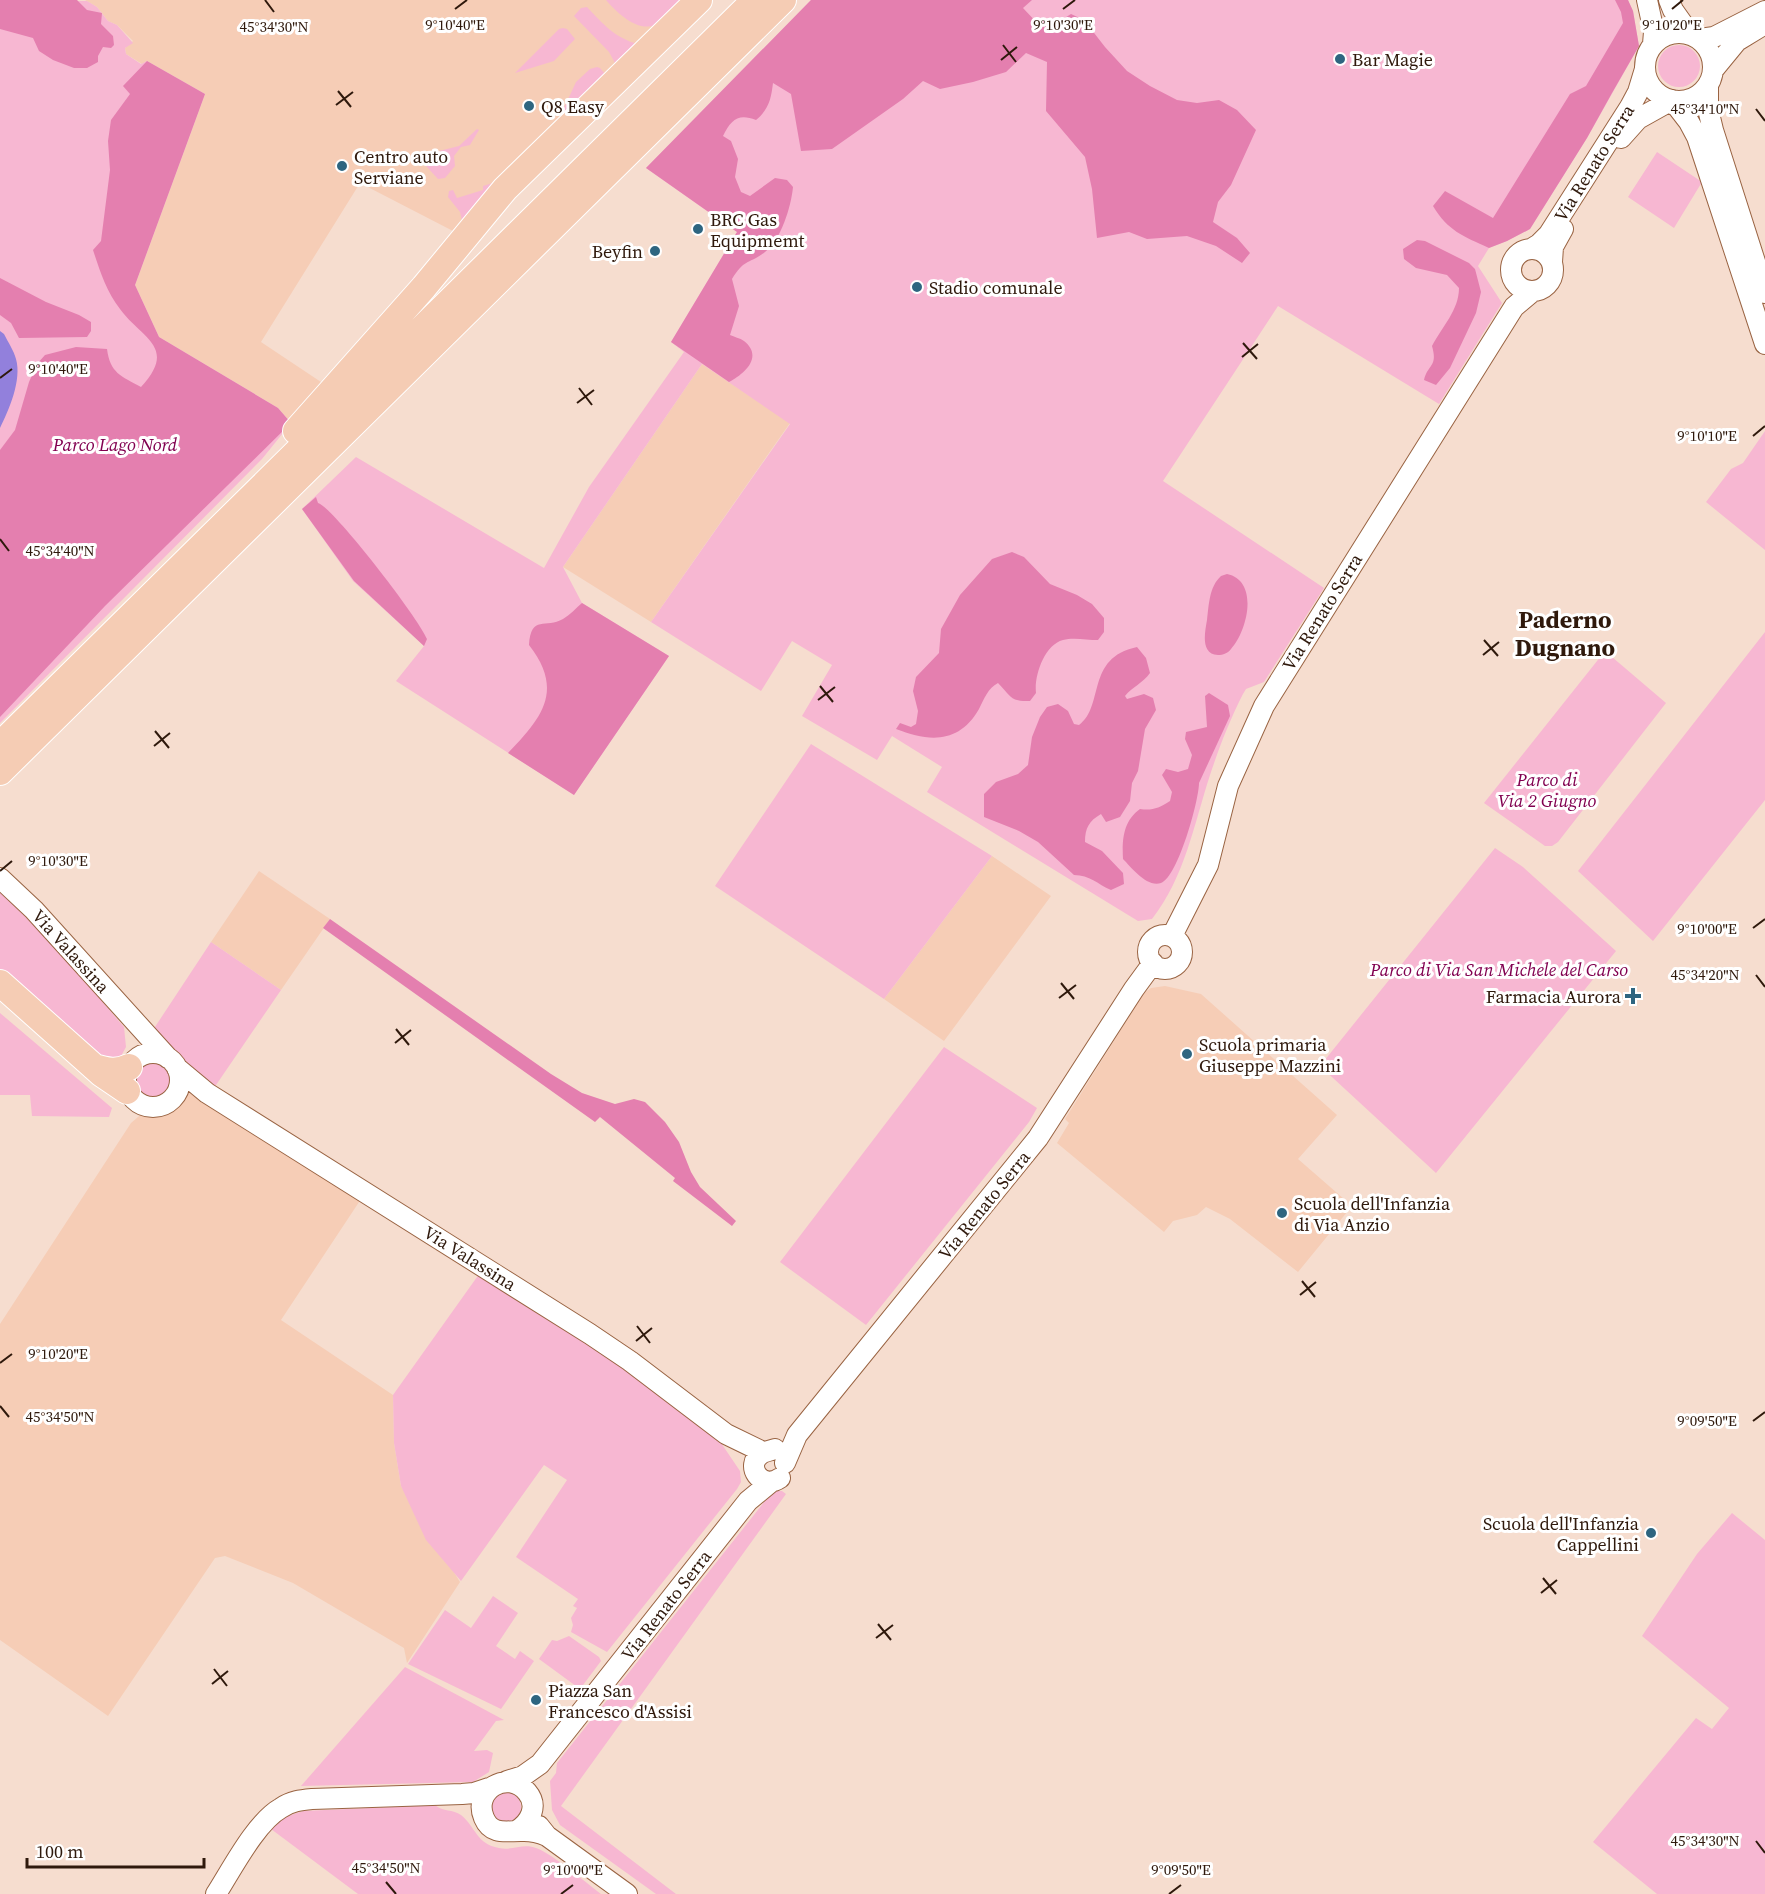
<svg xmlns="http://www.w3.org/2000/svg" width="1765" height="1894" font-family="'Source Serif 4',serif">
<rect width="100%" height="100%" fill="#f6ddcf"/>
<path fill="#f6cdb6" d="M85,0H686L590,100L453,231L360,183L261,342L327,386L291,423L278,408L159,337L135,285L205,94L147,61L142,64L126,54L125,48L133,41L117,25L108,21L97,7Z
M702,364L790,423L651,622L563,567Z
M992,856L1051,896L944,1041L884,999Z
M259,871L330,919L281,990L211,942Z
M1165,986L1201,994L1337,1115L1298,1159L1352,1206L1298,1272L1230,1219L1206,1207L1197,1215L1173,1221L1164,1232L1057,1143L1069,1123L1065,1119L1144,993L1151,988Z
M198,1091L363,1196L281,1320L393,1395L394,1443L401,1486L460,1582L407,1663L404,1648L293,1583L225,1556L215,1558L108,1716L0,1640V1324L131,1123L145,1111L167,1105L180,1095Z"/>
<path fill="#f7b7d2" d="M0,0L87,1L97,7L108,21L117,25L133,43L125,48L126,54L141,64L147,61L205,94L135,285L159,337L278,408L291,423L262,459L0,723Z
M606,0H687C679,7 671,16 662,22C641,36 619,15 606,0Z
M811,0H1628L1633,11L1639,46L1587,138L1530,229L1507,241L1489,248L1478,266L1502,303L1439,404L1278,306L1163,481L1324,588L1264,682L1246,689L1243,694C1230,719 1219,748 1210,775C1194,824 1185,877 1152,919L1138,921L927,792L942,767L892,736L877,760L802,716L832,665L792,641L761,691L651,622L790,424L702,364L563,567L582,603L669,656L574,795L396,681L424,646L353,581L302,509L356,457L544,568L589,487L684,352L671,342L737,232L646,168Z
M587,7C603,24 615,38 638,44L616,65L609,52L574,16L581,8Z
M563,28L567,29L575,39L554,61L515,73L559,29Z
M1658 66a21 21 0 1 1 42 0a21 21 0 1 1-42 0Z
M597,67L600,68L605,74L463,225L460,212L448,197L449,191L453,190L457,198L483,190V186L496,182L559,119L576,82L590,69Z
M477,129L479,130L470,145L461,147L454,156L455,166L445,178L438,179L426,166V162L435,152L459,146Z
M1657,152L1702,182L1674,228L1628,197Z
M1765,431V550L1706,502L1731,469L1743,463Z
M1765,632V800L1653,941L1578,871Z
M1605,651L1666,703L1558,842L1552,846H1545L1484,803Z
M811,744L992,856L884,999L715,886Z
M1495,848L1523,867L1616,951L1436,1173L1320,1066Z
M0,891L58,950L124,1027L126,1047L120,1058L104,1061L0,973Z
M211,942L281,990L214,1088L189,1070L151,1033Z
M0,1013L112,1108L109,1117L32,1116L30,1095H0Z
M944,1047L1037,1108L1029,1122L866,1325L780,1262Z
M134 1080a19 19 0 1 1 38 0a19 19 0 1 1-38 0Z
M482,1270L617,1356L715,1434L740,1471L741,1482L737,1489L607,1652L571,1632L573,1625L571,1618L577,1608L573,1606L578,1599L516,1557L567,1480L544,1465L461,1581L426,1540L401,1486L394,1443L393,1395Z
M775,1491H782L786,1494L561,1806L676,1894H656L560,1825L552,1810L550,1781L556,1773L557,1763L769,1496Z
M1732,1513L1765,1540V1894H1657L1593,1842L1696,1718L1712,1729L1729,1708L1642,1636L1697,1554Z
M493,1596L518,1613L496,1646L515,1659L520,1651L534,1661L501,1709L408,1664L445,1610L471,1628Z
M569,1636L599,1657L601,1661L580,1689L539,1659L552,1640L557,1641Z
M405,1667L504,1720L496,1721L474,1751L487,1750L493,1753L489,1772L473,1782L301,1786Z
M491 1807a15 15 0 1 1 30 0a15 15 0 1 1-30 0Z
M435,1805C443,1812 453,1809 461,1815C476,1827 476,1844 499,1848C512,1851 523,1843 536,1848C553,1854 585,1882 601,1894H358L271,1829L285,1817L303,1811Z"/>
<path fill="#e47faf" d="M0,0H77L87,10L102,13L101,24L113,36L114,45L111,48L103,47L98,56V62L87,68H74L53,60L39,51L33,38L0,29Z
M811,0H1032L1023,8L1040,26L1055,24L1071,14L1084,20L1105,47L1127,71L1150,86L1177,100L1197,103L1219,100L1237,110L1256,130L1231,185L1218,202L1213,222L1237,238L1250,253L1242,263L1216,246L1187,236L1147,239L1129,232L1097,238L1092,189L1085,157L1046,111L1047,62L1026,53L1006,72L973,82L940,89L923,81L903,99L832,149L801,151L791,94L773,83C771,99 769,109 756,120C738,113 731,120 723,136L731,141L738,159L735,177L741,192L750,196L775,178L787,180L793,187C791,207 781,240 765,252C748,265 745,258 732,279L739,306L730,335C734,337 740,338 744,341C764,357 744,374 729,382L671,342L737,232L646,168Z
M1615,0H1628L1633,11L1639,46L1612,93L1587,138L1530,229L1507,241L1489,248C1463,236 1448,231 1433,206L1445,191L1493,218L1570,94L1586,86L1623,23L1621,12Z
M147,61L205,94L135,285L159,337L278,408L291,423L105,606L0,717V450L15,430L29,382L37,364L45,355L76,347L107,349C110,373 121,376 141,387C178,347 142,339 120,309C106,291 100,271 93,250L101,241L110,170L108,141L111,120L130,94L123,86Z
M1417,240L1425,241L1469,263L1475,269L1481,292L1476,313L1450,368L1436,385L1424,380C1428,364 1438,367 1432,346C1442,327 1459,310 1459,288L1447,275L1416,268L1404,259L1403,249Z
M0,278L46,302L79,315L91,322V331L87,337L19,338L11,323L0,315Z
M316,497L318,503C333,507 420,620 427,639L424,646L354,581L302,509Z
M1012,552L1024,557L1050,584L1077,595L1092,604L1104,618V632L1098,640C1087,640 1073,637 1063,640C1044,645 1034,676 1036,693L1030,701C1010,702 1011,696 998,683C988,688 984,699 979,709C959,744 929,742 896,729L900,723L911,727L916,724L918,711L913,691L916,677L939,653L941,629L960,595L992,559Z
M1227,574C1260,581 1247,632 1231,649C1228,653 1223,655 1218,655C1200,654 1205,632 1207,620C1209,605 1209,587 1221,576Z
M582,603L669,656L574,795L508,753C543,717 564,690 529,645C531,614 546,629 563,619C570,615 576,608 582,603Z
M1137,647L1146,658L1150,673C1143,683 1132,687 1125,696L1127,699L1144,694L1153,698L1156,710L1145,729L1138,771L1132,783L1130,801L1120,817L1106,822L1101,814C1089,821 1085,828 1085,842L1102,851L1123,873L1124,884L1111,890C1097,884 1090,875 1074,875L1038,842L1019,831L984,817V794L996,782L1018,774L1028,765L1032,737L1040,717L1047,707L1058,704L1068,711L1074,724L1079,725C1105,706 1085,658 1137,647Z
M1209,693L1228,705L1230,716L1199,783C1199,800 1178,877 1161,883C1147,888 1131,867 1123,859C1122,840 1123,821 1140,809C1152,811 1159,808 1170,801L1172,792L1162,775L1166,769L1178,772L1188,769L1192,755L1185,739L1186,732L1207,727L1205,696Z
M330,919L551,1074L582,1093L615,1104L634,1099L645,1102L665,1122L679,1142L691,1172L700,1187L736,1221L732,1226L673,1181L675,1178L600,1117L595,1122L323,928Z"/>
<path fill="#9280dc" d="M0,331L4,334C8,342 14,351 16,359C22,380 9,410 0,428Z"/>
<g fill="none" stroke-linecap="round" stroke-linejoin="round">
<g stroke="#996342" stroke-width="22">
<path id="secondary" d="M1647,0L1654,32L1653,44
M1669,0L1673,10L1690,34
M1645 67a34 34 0 1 1 68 0a34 34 0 1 1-68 0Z
M1700,39L1714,37L1765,11
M1714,69L1737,41L1760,27
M1708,86V109L1713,130L1765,293
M1672,100L1689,122L1697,137L1765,344
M1621,138L1638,119L1672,100
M1531,249L1539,244L1549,234L1630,107L1638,92L1645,69
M1511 270a21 21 0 1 1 42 0a21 21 0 1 1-42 0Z
M1552,262L1553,247L1563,229
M0,878L34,910L168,1058
M1148 952a17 17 0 1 1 34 0a17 17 0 1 1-34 0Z
M1172,936L1208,865L1228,786L1264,706L1514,307L1533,291
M126 1080a27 27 0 1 1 54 0a27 27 0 1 1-54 0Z
M177,1068L207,1093L590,1334L630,1361L726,1434L763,1452
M775,1449C770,1451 765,1451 761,1454C744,1465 761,1491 780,1478
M785,1463L797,1435L1038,1138L1134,989L1153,963
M507,1781L523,1776L540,1764L748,1501L771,1482
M539,1826L547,1836L627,1894
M516,1831C530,1823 539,1806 527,1792C508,1769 472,1790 484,1818C492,1837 509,1830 524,1831C532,1831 540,1833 547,1836
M216,1894C232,1869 256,1822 281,1808C291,1801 301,1800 312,1799L462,1794L474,1793L489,1788"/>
</g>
<g stroke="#fff" stroke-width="28">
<path id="highway" d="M296,431L424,287L505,189L699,0
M0,745L755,0
M0,772L783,0
M0,983L102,1074L127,1091
M94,1067C107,1071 117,1073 129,1067"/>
</g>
<use href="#secondary" stroke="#fff" stroke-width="20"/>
<use href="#highway" stroke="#f5ccb4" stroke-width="26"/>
</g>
<path fill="none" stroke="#2f190c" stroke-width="2" d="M265,0L274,12M455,9L467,0M1063,9L1075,0M1672,9L1683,0M1003,45L1016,62M1001,60L1017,47M338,91L351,107M336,105L353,92M1756,109L1765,121M1243,343L1257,359M1242,357L1258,344M0,378L12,369M579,388L592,405M577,403L594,390M1753,436L1765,426M0,539L9,551M1484,640L1498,656M1483,655L1499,642M820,686L833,702M818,700L835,687M155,731L169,748M154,746L170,733M0,871L12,861M1753,928L1765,919M1756,975L1765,987M1061,983L1074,999M1059,998L1076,985M396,1029L409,1045M395,1043L411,1030M1302,1281L1315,1297M1300,1295L1316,1282M637,1326L650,1343M636,1341L652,1328M0,1363L12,1354M0,1406L9,1417M1753,1421L1765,1412M1543,1578L1556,1594M1541,1593L1557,1580M878,1624L891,1640M876,1638L893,1625M214,1669L227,1686M212,1684L228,1671M1756,1841L1765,1853M386,1882L396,1894M561,1894L573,1885M1169,1894L1181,1885"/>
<g fill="#2e6580" stroke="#fff" stroke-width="2">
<circle cx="1340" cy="59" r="6"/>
<circle cx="529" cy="106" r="6"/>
<circle cx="342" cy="166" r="6"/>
<circle cx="698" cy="229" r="6"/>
<circle cx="655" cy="251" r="6"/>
<circle cx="917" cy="287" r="6"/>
<path d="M1630 987h6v6h6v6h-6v6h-6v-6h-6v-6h6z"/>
<circle cx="1187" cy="1054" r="6"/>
<circle cx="1282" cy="1213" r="6"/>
<circle cx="1651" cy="1533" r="6"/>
<circle cx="536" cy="1700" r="6"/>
</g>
<g text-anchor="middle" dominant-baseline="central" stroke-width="6" stroke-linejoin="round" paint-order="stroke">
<g font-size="18" fill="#2f190c" stroke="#fff" text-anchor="start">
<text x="1352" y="59">Bar Magie</text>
<text x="541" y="106">Q8 Easy</text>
<text x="354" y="156">Centro auto<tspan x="354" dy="21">Serviane</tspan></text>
<text x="710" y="219">BRC Gas<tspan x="710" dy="21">Equipmemt</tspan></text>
<text x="643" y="251" text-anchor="end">Beyfin</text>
<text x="929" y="287">Stadio comunale</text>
<text x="1621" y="996" text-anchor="end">Farmacia Aurora</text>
<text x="1199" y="1044">Scuola primaria<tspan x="1199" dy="21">Giuseppe Mazzini</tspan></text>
<text x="1294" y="1203">Scuola dell'Infanzia<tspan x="1294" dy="21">di Via Anzio</tspan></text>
<text x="1639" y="1523" text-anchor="end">Scuola dell'Infanzia<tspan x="1639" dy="21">Cappellini</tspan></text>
<text x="548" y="1690">Piazza San<tspan x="548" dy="21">Francesco d'Assisi</tspan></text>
</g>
<g font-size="18" fill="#2f190c" stroke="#fff">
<text transform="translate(1594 163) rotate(-58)">Via Renato Serra</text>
<text transform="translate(1322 612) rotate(-58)">Via Renato Serra</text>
<text transform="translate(71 951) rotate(48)">Via Valassina</text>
<text transform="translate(984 1205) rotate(-51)">Via Renato Serra</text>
<text transform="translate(470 1258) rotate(32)">Via Valassina</text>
<text transform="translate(666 1605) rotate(-52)">Via Renato Serra</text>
</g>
<g font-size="18" font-style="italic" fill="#810050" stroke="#fff">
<text x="115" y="444">Parco Lago Nord</text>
<text x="1547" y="779">Parco di<tspan x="1547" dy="21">Via 2 Giugno</tspan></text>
<text x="1499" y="969">Parco di Via San Michele del Carso</text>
</g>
<g font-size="24" font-weight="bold" fill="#2f190c" stroke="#fff">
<text x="1565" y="619">Paderno<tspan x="1565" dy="28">Dugnano</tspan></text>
</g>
</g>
<g font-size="15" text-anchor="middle" fill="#2f190c" stroke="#fff" stroke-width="6" stroke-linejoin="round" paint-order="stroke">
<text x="455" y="30">9°10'40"E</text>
<text x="1063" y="30">9°10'30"E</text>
<text x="1672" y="30">9°10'20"E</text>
<text x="274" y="32">45°34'30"N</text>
<text x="1705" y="114">45°34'10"N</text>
<text x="58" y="374">9°10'40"E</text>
<text x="1707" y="441">9°10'10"E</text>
<text x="60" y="556">45°34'40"N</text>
<text x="58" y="866">9°10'30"E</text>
<text x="1707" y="934">9°10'00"E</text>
<text x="1705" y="980">45°34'20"N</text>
<text x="58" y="1359">9°10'20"E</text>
<text x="60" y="1422">45°34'50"N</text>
<text x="1707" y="1426">9°09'50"E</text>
<text x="1705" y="1846">45°34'30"N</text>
<text x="386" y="1873">45°34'50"N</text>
<text x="573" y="1875">9°10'00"E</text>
<text x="1181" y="1875">9°09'50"E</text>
</g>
<path d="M27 1858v9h177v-9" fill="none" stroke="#2f190c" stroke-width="3"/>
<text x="36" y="1858" font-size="18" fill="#2f190c" stroke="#ffffff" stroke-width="4.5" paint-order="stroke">100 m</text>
</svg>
